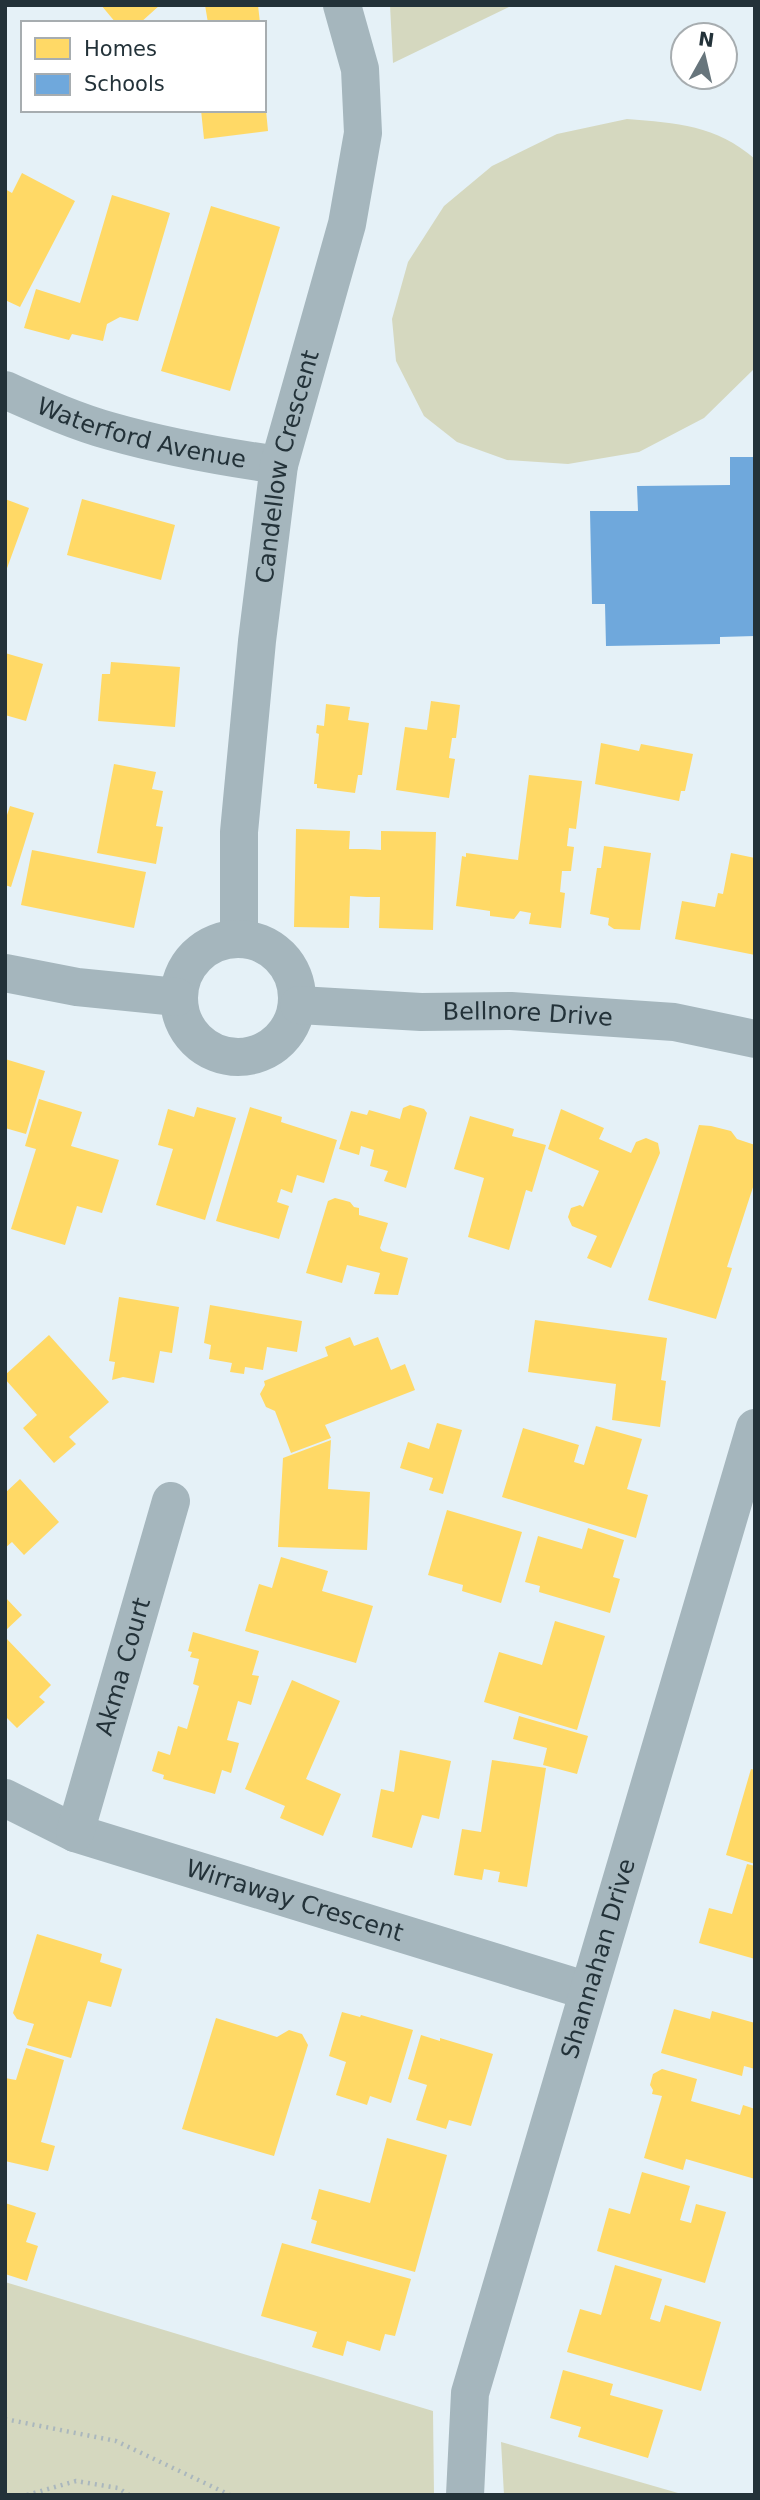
<svg xmlns="http://www.w3.org/2000/svg" width="760" height="2500" font-family="'DejaVu Sans',sans-serif">
<rect width="100%" height="100%" fill="#e5f1f7"/>
<path fill="#d5d8bf" d="M390,5H513L393,63Z
M627,119C677,123 716,125 755,159V368L704,418L639,452L568,464L507,460L457,442L424,416L396,361L392,319L408,262L444,206L492,166L557,134Z
M5,2282L433,2411L434,2495H5Z
M501,2442L685,2495H504Z"/>
<path fill="#ffd966" d="M101,5H160L140,23H116Z
M205,5H258L260,23H208Z
M201,110H266L268,131L204,139Z
M22,173L75,201L20,307L5,300V189L12,193Z
M112,195L170,213L138,321L120,317L107,324L103,341L72,334L69,340L24,328L36,289L80,303Z
M211,206L280,227L230,391L161,371Z
M5,499L29,508L6,571H5Z
M82,499L175,525L161,580L67,555Z
M5,653L43,664L26,721L5,715Z
M111,662L180,667L175,727L98,721L102,674H110Z
M431,701L460,705L456,738H452L449,758L455,759L449,798L396,790L405,727L427,730Z
M326,704L350,707L348,720L369,723L362,775H358L355,793L317,788V784H314L319,734L316,733L317,725L324,726Z
M601,743L639,751L641,744L693,754L685,791H681L679,801L595,784Z
M114,764L156,772L152,789L163,791L156,826L163,827L156,864L97,853Z
M529,775L582,781L576,829L569,828L567,846L574,847L571,871H562L560,892L565,893L561,928L529,924L531,913L520,911L514,919L490,916V911L456,906L462,856L466,857V853L518,860Z
M10,806L34,813L11,887L5,885V821Z
M296,829L350,831L349,849H365L381,850V831L436,832L433,930L379,928L380,897H366L350,896L349,928L294,927Z
M604,846L651,853L640,930L614,929L608,925L609,918L590,914L597,868H601Z
M32,850L146,872L134,928L21,905Z
M731,853L755,858V955L675,939L682,901L715,907L718,893L723,894Z
M5,1059L45,1071L26,1134L5,1128Z
M39,1099L82,1112L71,1146L119,1160L102,1213L77,1206L65,1245L11,1229L36,1149L25,1146Z
M410,1105L424,1109L427,1113L406,1188L384,1181L388,1171L370,1166L374,1150L361,1146L359,1155L339,1149L351,1111L367,1115L369,1110L400,1119L403,1108Z
M197,1107L236,1118L205,1220L156,1205L173,1149L158,1145L168,1109L194,1117Z
M250,1107L282,1117L281,1122L337,1140L324,1183L297,1175L292,1193L281,1189L277,1202L289,1206L279,1239L216,1221Z
M561,1109L604,1128L599,1139L631,1153L636,1142L646,1138L658,1143L660,1153L611,1268L587,1258L597,1236L572,1226L568,1217L571,1208L580,1205L583,1207L599,1171L548,1149Z
M470,1116L514,1129L512,1136L546,1145L532,1192L526,1190L509,1250L468,1237L484,1178L454,1169Z
M699,1125L711,1126L731,1131L737,1139L755,1145V1181L727,1267L732,1268L716,1319L648,1300Z
M335,1198L350,1202L354,1207L359,1208V1215L388,1223L380,1248L382,1251L408,1258L398,1295L374,1294L380,1273L347,1265L342,1283L306,1273L328,1201Z
M119,1297L179,1307L172,1353L160,1351L154,1383L123,1377L112,1380L115,1362L109,1361Z
M210,1305L302,1321L297,1352L267,1347L263,1370L245,1367L244,1374L230,1372L232,1363L209,1359L211,1345L204,1343Z
M535,1320L667,1338L661,1380L666,1381L660,1427L612,1420L616,1384L528,1372Z
M49,1335L109,1402L69,1437L76,1444L54,1463L23,1428L37,1415L5,1379V1375Z
M350,1337L354,1346L378,1337L391,1370L405,1364L415,1390L325,1425L331,1438L291,1453L275,1411L266,1407L260,1394L265,1385L264,1381L328,1356L325,1347Z
M437,1423L462,1430L443,1494L429,1490L433,1478L400,1468L408,1442L429,1449Z
M596,1426L642,1439L627,1489L648,1495L636,1538L502,1497L523,1428L579,1445L574,1462L584,1465Z
M331,1440L328,1489L370,1492L367,1550L278,1547L283,1458Z
M20,1479L59,1522L24,1555L12,1542L5,1548V1493Z
M447,1510L522,1532L501,1603L462,1591L463,1585L428,1575Z
M588,1528L624,1540L613,1577L620,1579L610,1613L539,1592L540,1586L525,1582L538,1536L582,1549Z
M281,1557L328,1571L322,1591L373,1606L356,1663L245,1631L259,1584L272,1588Z
M5,1597L22,1615L5,1631Z
M555,1621L605,1636L577,1730L484,1702L499,1652L542,1665Z
M193,1632L259,1651L252,1675L259,1676L251,1705L238,1701L227,1740L239,1743L231,1773L222,1770L215,1794L163,1779L164,1775L152,1771L158,1751L170,1755L178,1726L187,1729L199,1686L193,1684L199,1659L190,1657L192,1652L188,1651Z
M5,1637L51,1685L39,1697L45,1702L17,1728L5,1716Z
M292,1680L340,1701L306,1779L341,1794L323,1836L280,1818L285,1806L245,1789Z
M519,1716L588,1736L577,1774L543,1765L547,1748L513,1739Z
M400,1750L451,1761L439,1819L422,1815L412,1848L372,1837L381,1789L394,1792Z
M492,1760L546,1768L527,1887L498,1882L500,1872L484,1869L482,1880L454,1875L462,1829L481,1832Z
M751,1769L755,1770V1864L726,1855Z
M747,1864L755,1866V1959L699,1943L709,1908L732,1914Z
M37,1934L102,1954L100,1962L122,1969L111,2007L88,2001L71,2058L27,2045L34,2024L17,2019L13,2013Z
M674,2009L710,2019L712,2011L755,2023V2069L744,2066L742,2076L661,2053Z
M342,2012L360,2017L361,2015L413,2030L391,2103L370,2096L367,2105L336,2095L346,2062L329,2056Z
M216,2018L277,2037L289,2030L302,2034L308,2045L274,2156L182,2129Z
M421,2035L440,2041V2038L493,2054L471,2126L449,2120L446,2129L416,2120L427,2085L408,2079Z
M26,2048L64,2060L41,2142L55,2146L48,2171L5,2161V2078L16,2080Z
M662,2069L697,2079L691,2101L740,2115L743,2105L755,2109V2179L686,2159L683,2170L644,2158L662,2096L652,2094L653,2090L650,2085L653,2074Z
M387,2138L447,2155L415,2272L311,2243L317,2221L311,2219L319,2189L370,2203Z
M642,2172L690,2186L680,2220L691,2223L696,2204L726,2212L705,2283L597,2251L609,2208L630,2214Z
M5,2203L36,2213L26,2242L38,2246L27,2281L5,2274Z
M282,2243L411,2279L395,2336L385,2334L380,2351L347,2341L343,2356L312,2347L317,2332L261,2316Z
M615,2265L662,2279L650,2319L660,2322L665,2305L721,2322L701,2391L567,2352L580,2309L601,2315Z
M563,2370L613,2384L610,2395L663,2410L648,2458L578,2437L581,2427L550,2418Z"/>
<path fill="#6fa8dc" d="M730,457H755V636L720,637V644L606,646L605,604H592L590,511H638L637,486L730,485Z"/>
<g fill="none" stroke-linecap="round" stroke-linejoin="round">
<path stroke="#aab7bd" stroke-width="4.5" stroke-dasharray="2 5" stroke-linecap="butt" d="M5,2419L116,2441L230,2495
M27,2495L76,2481L118,2488L129,2495"/>
<g stroke="#a5b6bd" stroke-width="38">
<path id="s1" d="M5,390C39,405 74,421 110,431C166,447 222,457 279,465"/>
<path id="s2" d="M239,937V832L257,641L279,465L347,224L363,133L360,69L342,5"/>
<circle cx="238" cy="998" r="59"/>
<path d="M5,973L77,987L177,997"/>
<path id="s3" d="M299,1005L421,1012L511,1011L674,1022L755,1039"/>
<path id="s4" d="M5,1798L75,1833L588,1991"/>
<path id="s5" d="M75,1833L171,1501"/>
<path id="s6" d="M465,2495L470,2393L755,1428"/>
</g>
</g>
<g text-anchor="middle" dominant-baseline="central" stroke-width="7" stroke-linejoin="round" paint-order="stroke">
<g font-size="24" fill="#233239" stroke="#fff">
<text stroke="none"><textPath href="#s1" startOffset="144">Waterford Avenue</textPath></text>
<text stroke="none"><textPath href="#s2" startOffset="474">Candellow Crescent</textPath></text>
<text stroke="none"><textPath href="#s3" startOffset="229">Bellnore Drive</textPath></text>
<text stroke="none"><textPath href="#s5" startOffset="173">Akma Court</textPath></text>
<text stroke="none"><textPath href="#s4" startOffset="308">Wirraway Crescent</textPath></text>
<text stroke="none"><textPath href="#s6" startOffset="555">Shannahan Drive</textPath></text>
</g>
</g>
<rect width="760" height="2500" fill="none" stroke="#233239" stroke-width="14"/>
<rect x="21" y="21" width="245" height="91" fill="#ffffff" stroke="#a7adb0" stroke-width="2"/>
<rect x="35" y="38" width="35" height="21" fill="#ffd966" stroke="#a7adb0" stroke-width="2"/>
<text x="84" y="56" font-size="21" fill="#233239">Homes</text>
<rect x="35" y="74" width="35" height="21" fill="#6fa8dc" stroke="#a7adb0" stroke-width="2"/>
<text x="84" y="91" font-size="21" fill="#233239">Schools</text>
<g transform="translate(704 56) rotate(8)"><circle r="33" fill="#ffffff" stroke="#a7adb0" stroke-width="2"/>
<path d="M0-5L12 26L0 18L-12 26Z" fill="#67757c"/>
<text y="-10" font-size="19" font-weight="bold" text-anchor="middle" fill="#233239">N</text>
</g>
</svg>
